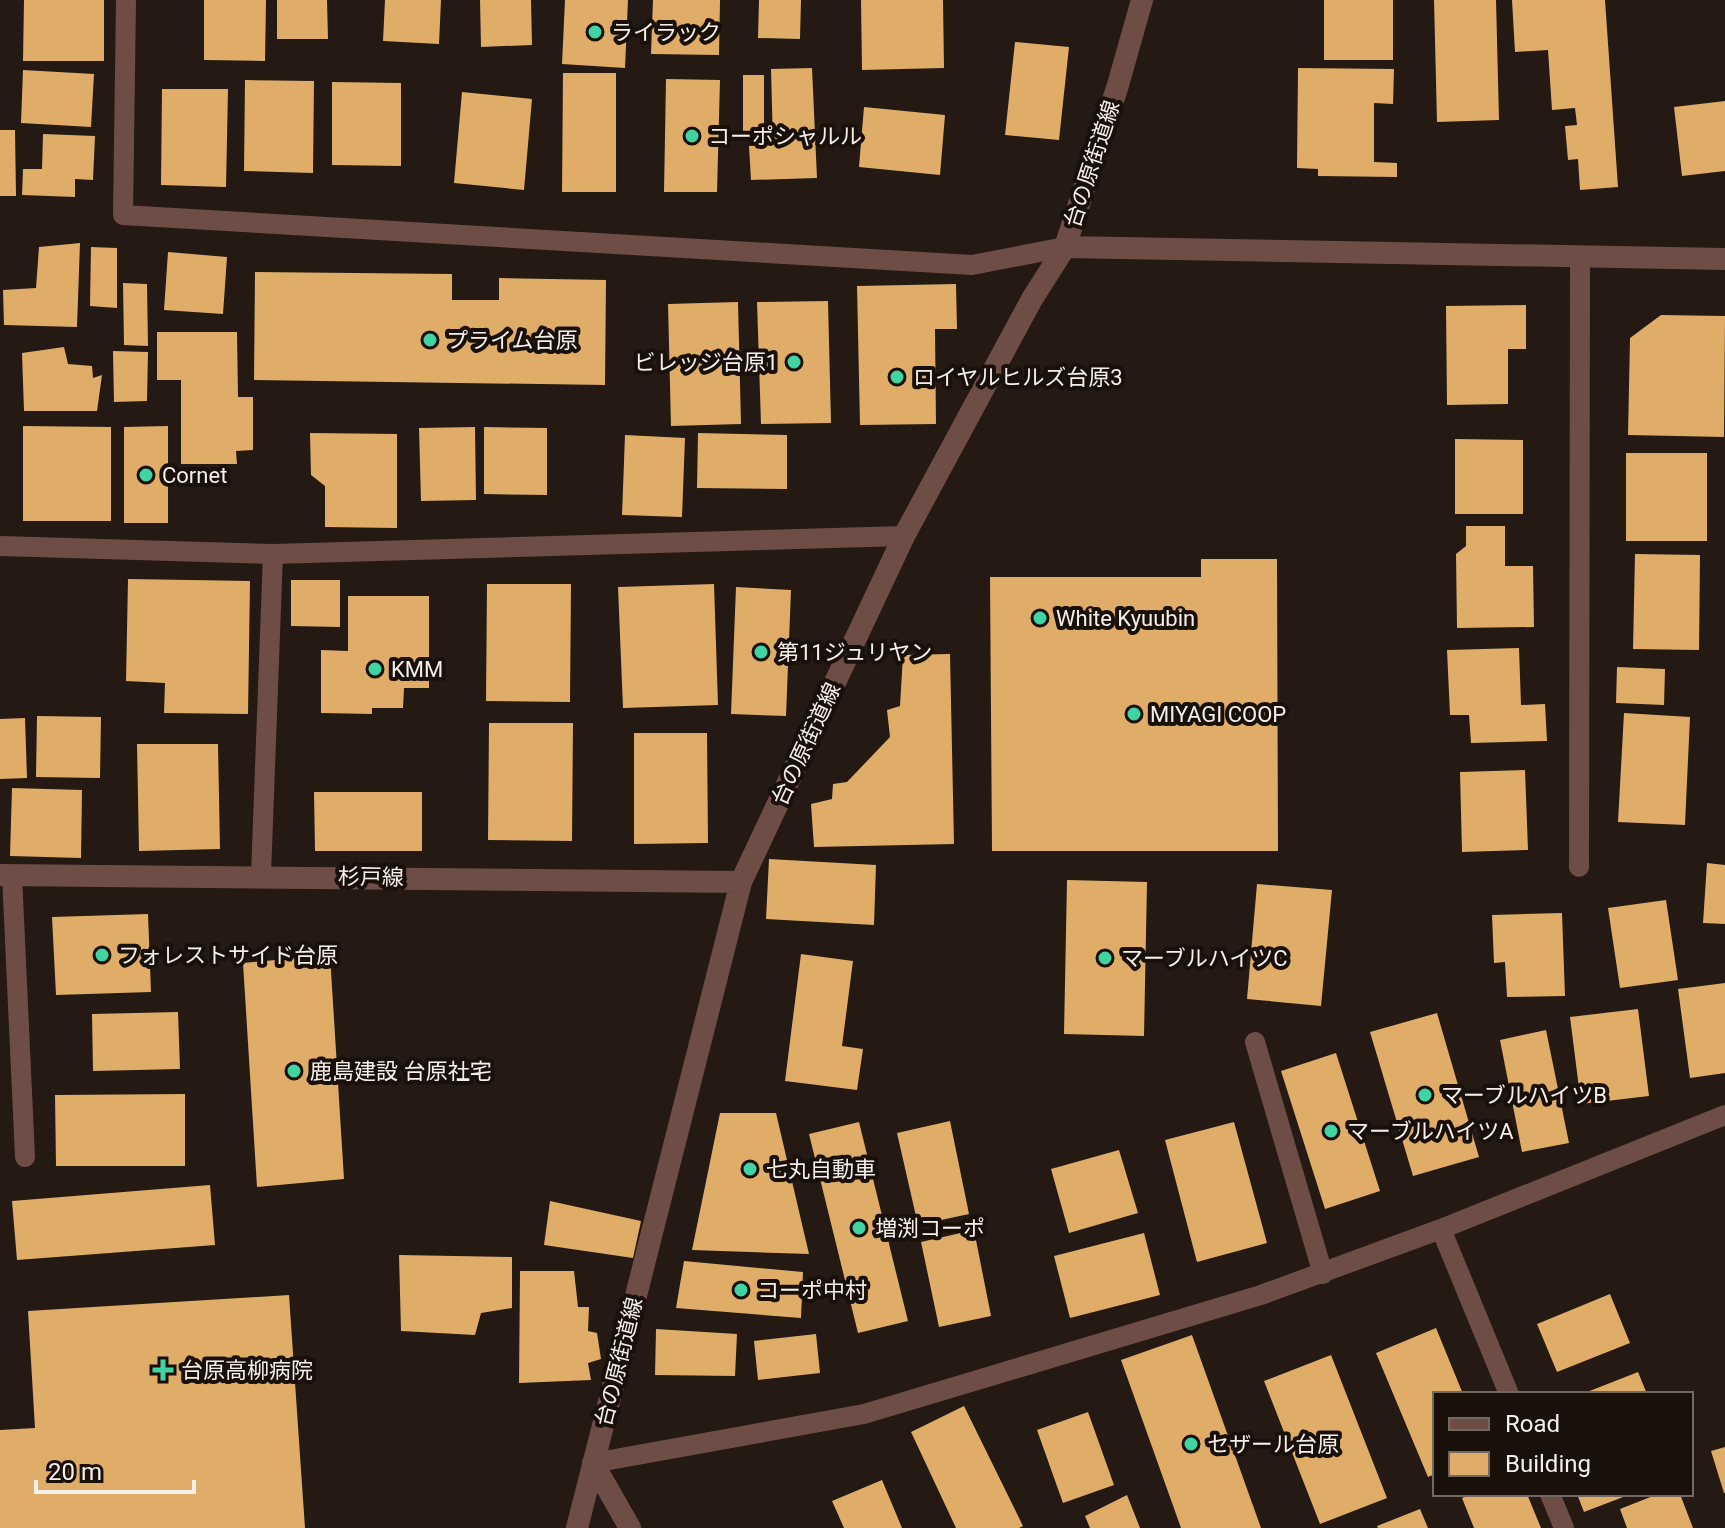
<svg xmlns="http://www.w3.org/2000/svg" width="1725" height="1528" font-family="Roboto,'Noto Sans JP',sans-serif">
<rect width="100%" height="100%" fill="#241913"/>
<path fill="#dfad67" d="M24,0H104V61H23Z
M204,0H266L265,61L204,60Z
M277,0H327L328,39H277Z
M385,0H441L439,44L383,41Z
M480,0H531L532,45L481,47Z
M565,0H628L625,68L562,64Z
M653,0H720L719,55L651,54Z
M759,0H801L800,39L758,38Z
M861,0H943L944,68L862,70Z
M1324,0H1393V60H1324Z
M1434,0H1496L1499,120L1437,122Z
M1512,0H1605L1618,187L1580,190L1578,159L1568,160L1565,126L1577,125L1575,108L1552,110L1548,50L1515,52Z
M1015,42L1069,47L1059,140L1005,135Z
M812,68L817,178L751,180L749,146L773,145L771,69Z
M1298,68L1394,69L1393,104L1374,103V162L1397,163V177L1318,176V169L1297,168Z
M23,70L94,74L91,127L21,123Z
M563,73H616V192H562Z
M743,75H764V136L743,135Z
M666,79L720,80L717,192H664Z
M245,80L314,81L313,173L244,171Z
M332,82L401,83V166L332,165Z
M162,89H228L226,187L161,185Z
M462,92L532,99L524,190L454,183Z
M1725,101V171L1682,176L1674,107Z
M864,107L945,115L940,175L859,167Z
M0,130H15L16,196H0Z
M43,134L95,136L93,180L75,179V197L22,195L23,169H42Z
M80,243L77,327L4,325L3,290L36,288L39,247Z
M91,247L117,248V308L90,306Z
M168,252L227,257L223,314L164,310Z
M255,272L452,274V300H499V278L606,280L605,385L254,380Z
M123,283L147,284L148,346L124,345Z
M956,284L957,329H935L936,424L860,425L857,286Z
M828,301L831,423L761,424L757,302Z
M738,302L741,424L671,426L668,304Z
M1526,305V349H1508V404L1447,405L1446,306Z
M1661,315L1725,316L1724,437L1628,435L1630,338Z
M157,332H237L238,397H253V450L236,451L237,464H181V380H157Z
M64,347L68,364L92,366L93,378L102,375L97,411H24L22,353Z
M113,351L148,352L147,401L114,402Z
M23,426L111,427V521H23Z
M168,426V523H124V427Z
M475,427L476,500L421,501L419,428Z
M484,427L547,428V495L484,494Z
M310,433L397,434V528L325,527V486L311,475Z
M698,433L787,435V489L697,488Z
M625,435L685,438L682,517L622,515Z
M1455,439L1523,440V514H1455Z
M1626,453H1707V541H1626Z
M1466,526H1505V566H1533L1534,627L1457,628L1456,554L1466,546Z
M1635,554L1700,555L1699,650L1633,649Z
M1201,559H1277L1278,851H992L990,577H1201Z
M128,579L250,581L248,714L164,713L165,683L126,681Z
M291,580H340V627L291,626Z
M487,584H571L570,702L486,701Z
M714,584L718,705L623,708L618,587Z
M736,587L791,590L786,716L731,714Z
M348,596H429V688H404L403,708H372V714L321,713V650L348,651Z
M1519,648L1521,705L1545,704L1547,741L1471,743L1469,715H1450L1447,650Z
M950,654L954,844L814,847L811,804L832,799L833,784L847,782L890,737L887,710L900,706L903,655Z
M1617,667L1665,669L1664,705L1616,703Z
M1624,713L1690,717L1685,825L1618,822Z
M37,716L101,717L100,778L36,777Z
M25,718L27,778L0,779V719Z
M489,723H573L572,841L488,840Z
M634,733H707L708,843L634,844Z
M137,744H218L220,849L139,851Z
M1525,770L1528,850L1462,852L1460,772Z
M12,788L82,790L81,858L10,856Z
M314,792H422V851H315Z
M769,859L876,865L874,925L766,919Z
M1707,863L1725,865V924L1703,923Z
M1067,880L1147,882L1144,1036L1064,1034Z
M1257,884L1332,890L1321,1006L1247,999Z
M1666,900L1678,980L1620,988L1608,908Z
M1562,913L1565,996L1507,997L1505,962L1494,963L1492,915Z
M148,914L151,992L56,995L52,917Z
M801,954L853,961L842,1046L863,1049L857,1090L785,1081Z
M330,955L344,1179L257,1187L243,963Z
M1725,983V1073L1690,1078L1678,989Z
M1638,1009L1649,1096L1581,1104L1570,1017Z
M178,1012L180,1069L93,1071L92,1014Z
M1437,1013L1479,1157L1413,1176L1370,1032Z
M1546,1030L1569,1143L1522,1152L1500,1040Z
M1336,1053L1380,1191L1325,1209L1281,1071Z
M185,1094V1166H56L55,1095Z
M720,1113H776L809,1254L692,1250Z
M950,1121L969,1214L918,1225L897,1133Z
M859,1122L908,1321L858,1333L809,1134Z
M1234,1122L1267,1243L1197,1262L1165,1140Z
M1119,1150L1138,1213L1069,1233L1051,1169Z
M210,1185L215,1245L17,1260L12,1201Z
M550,1201L641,1221L633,1258L544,1245Z
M974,1230L991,1316L939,1327L921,1242Z
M1144,1233L1160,1295L1070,1318L1054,1256Z
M399,1255L512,1257V1308L481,1313L475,1335L401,1331Z
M684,1261L803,1272L801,1318L676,1308Z
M520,1271H574L578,1307H589L588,1331L597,1333L601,1359L588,1363L591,1380L519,1383Z
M1610,1294L1630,1343L1557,1372L1537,1324Z
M289,1295L305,1528H0V1430L35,1428L28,1311Z
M1436,1328L1463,1394H1435V1474L1428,1477L1376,1353Z
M656,1329L737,1334L735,1376L655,1375Z
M816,1334L820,1373L758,1380L754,1341Z
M1192,1335L1261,1528H1181L1121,1360Z
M1331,1355L1387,1498L1320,1524L1264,1381Z
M1638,1372L1647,1394H1582Z
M964,1406L1023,1526L1019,1528H956L911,1432Z
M1088,1412L1114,1485L1063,1503L1037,1430Z
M1725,1447V1493H1724L1711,1451Z
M882,1480L902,1528H844L832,1501Z
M1473,1494H1527L1541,1528H1474L1462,1498Z
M1577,1494H1631L1584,1512Z
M1658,1494H1680L1693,1528H1627L1620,1509Z
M1127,1495L1140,1528H1090L1085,1516Z
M1420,1509L1428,1528H1378L1377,1526Z"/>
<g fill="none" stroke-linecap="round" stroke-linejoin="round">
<path stroke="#6f4d47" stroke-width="20" d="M126,0L123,215L972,265L1065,247
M0,546L273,554L904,536
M1579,867L1580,258
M12,875L25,1157
M261,875L273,554
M1255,1042L1323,1274
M1441,1229L1509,1394
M593,1463L864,1414L1261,1295L1441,1229L1725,1115
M1550,1494L1564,1528"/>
<path stroke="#6f4d47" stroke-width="22" d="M0,875L741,882L577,1528
M593,1463L630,1528"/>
<path stroke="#6f4d47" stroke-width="22" d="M1065,247L1725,259
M741,882L904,536L1032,299L1065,247L1118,85L1142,0"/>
</g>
<g fill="#40d4a2" stroke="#1a100a" stroke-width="3">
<circle cx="595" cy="32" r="8"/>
<circle cx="692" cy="136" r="8"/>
<circle cx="430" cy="340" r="8"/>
<circle cx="794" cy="362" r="8"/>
<circle cx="897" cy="377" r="8"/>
<circle cx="146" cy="475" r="8"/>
<circle cx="1040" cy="618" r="8"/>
<circle cx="761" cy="652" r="8"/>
<circle cx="375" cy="669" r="8"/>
<circle cx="1134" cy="714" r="8"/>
<circle cx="102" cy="955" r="8"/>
<circle cx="1105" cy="958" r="8"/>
<circle cx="294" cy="1071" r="8"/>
<circle cx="1425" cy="1095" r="8"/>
<circle cx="1331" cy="1131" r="8"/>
<circle cx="750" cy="1169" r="8"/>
<circle cx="859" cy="1228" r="8"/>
<circle cx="741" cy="1290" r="8"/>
<path d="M159 1358h8v8h8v8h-8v8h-8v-8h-8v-8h8z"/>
<circle cx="1191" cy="1444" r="8"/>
</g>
<g text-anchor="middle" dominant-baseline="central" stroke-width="8" stroke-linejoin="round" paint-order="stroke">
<g font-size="22" fill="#f6eeea" stroke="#1a100a" text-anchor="start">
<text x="611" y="32">ライラック</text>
<text x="708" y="136">コーポシャルル</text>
<text x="446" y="340">プライム台原</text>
<text x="778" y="362" text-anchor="end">ビレッジ台原1</text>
<text x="913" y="377">ロイヤルヒルズ台原3</text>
<text x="162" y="475">Cornet</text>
<text x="1056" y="618">White Kyuubin</text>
<text x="777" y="652">第11ジュリヤン</text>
<text x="391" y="669">KMM</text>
<text x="1150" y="714">MIYAGI COOP</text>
<text x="118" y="955">フォレストサイド台原</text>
<text x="1121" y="958">マーブルハイツC</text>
<text x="310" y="1071">鹿島建設 台原社宅</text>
<text x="1441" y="1095">マーブルハイツB</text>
<text x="1347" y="1131">マーブルハイツA</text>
<text x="766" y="1169">七丸自動車</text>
<text x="875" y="1228">増渕コーポ</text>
<text x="757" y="1290">コーポ中村</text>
<text x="181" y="1370">台原高柳病院</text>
<text x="1207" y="1444">セザール台原</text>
</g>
<g font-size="22" fill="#f6eeea" stroke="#1a100a">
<text transform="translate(1092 164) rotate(-72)">台の原街道線</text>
<text transform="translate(806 744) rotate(-65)">台の原街道線</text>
<text transform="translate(371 877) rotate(1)">杉戸線</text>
<text transform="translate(619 1362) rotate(-76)">台の原街道線</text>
</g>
</g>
<rect x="1433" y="1392" width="260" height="104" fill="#1a100a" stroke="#726964" stroke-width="2"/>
<rect x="1449" y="1418" width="40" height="12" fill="#6f4d47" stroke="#726964" stroke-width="2"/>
<text x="1505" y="1432" font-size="24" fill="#f6eeea">Road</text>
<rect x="1449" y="1452" width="40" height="24" fill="#dfad67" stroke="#726964" stroke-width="2"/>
<text x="1505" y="1472" font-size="24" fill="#f6eeea">Building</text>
<path d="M36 1480v12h158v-12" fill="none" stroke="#f6eeea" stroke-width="4"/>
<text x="48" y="1480" font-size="24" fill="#f6eeea" stroke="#1a100a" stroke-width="6" paint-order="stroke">20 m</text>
</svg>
